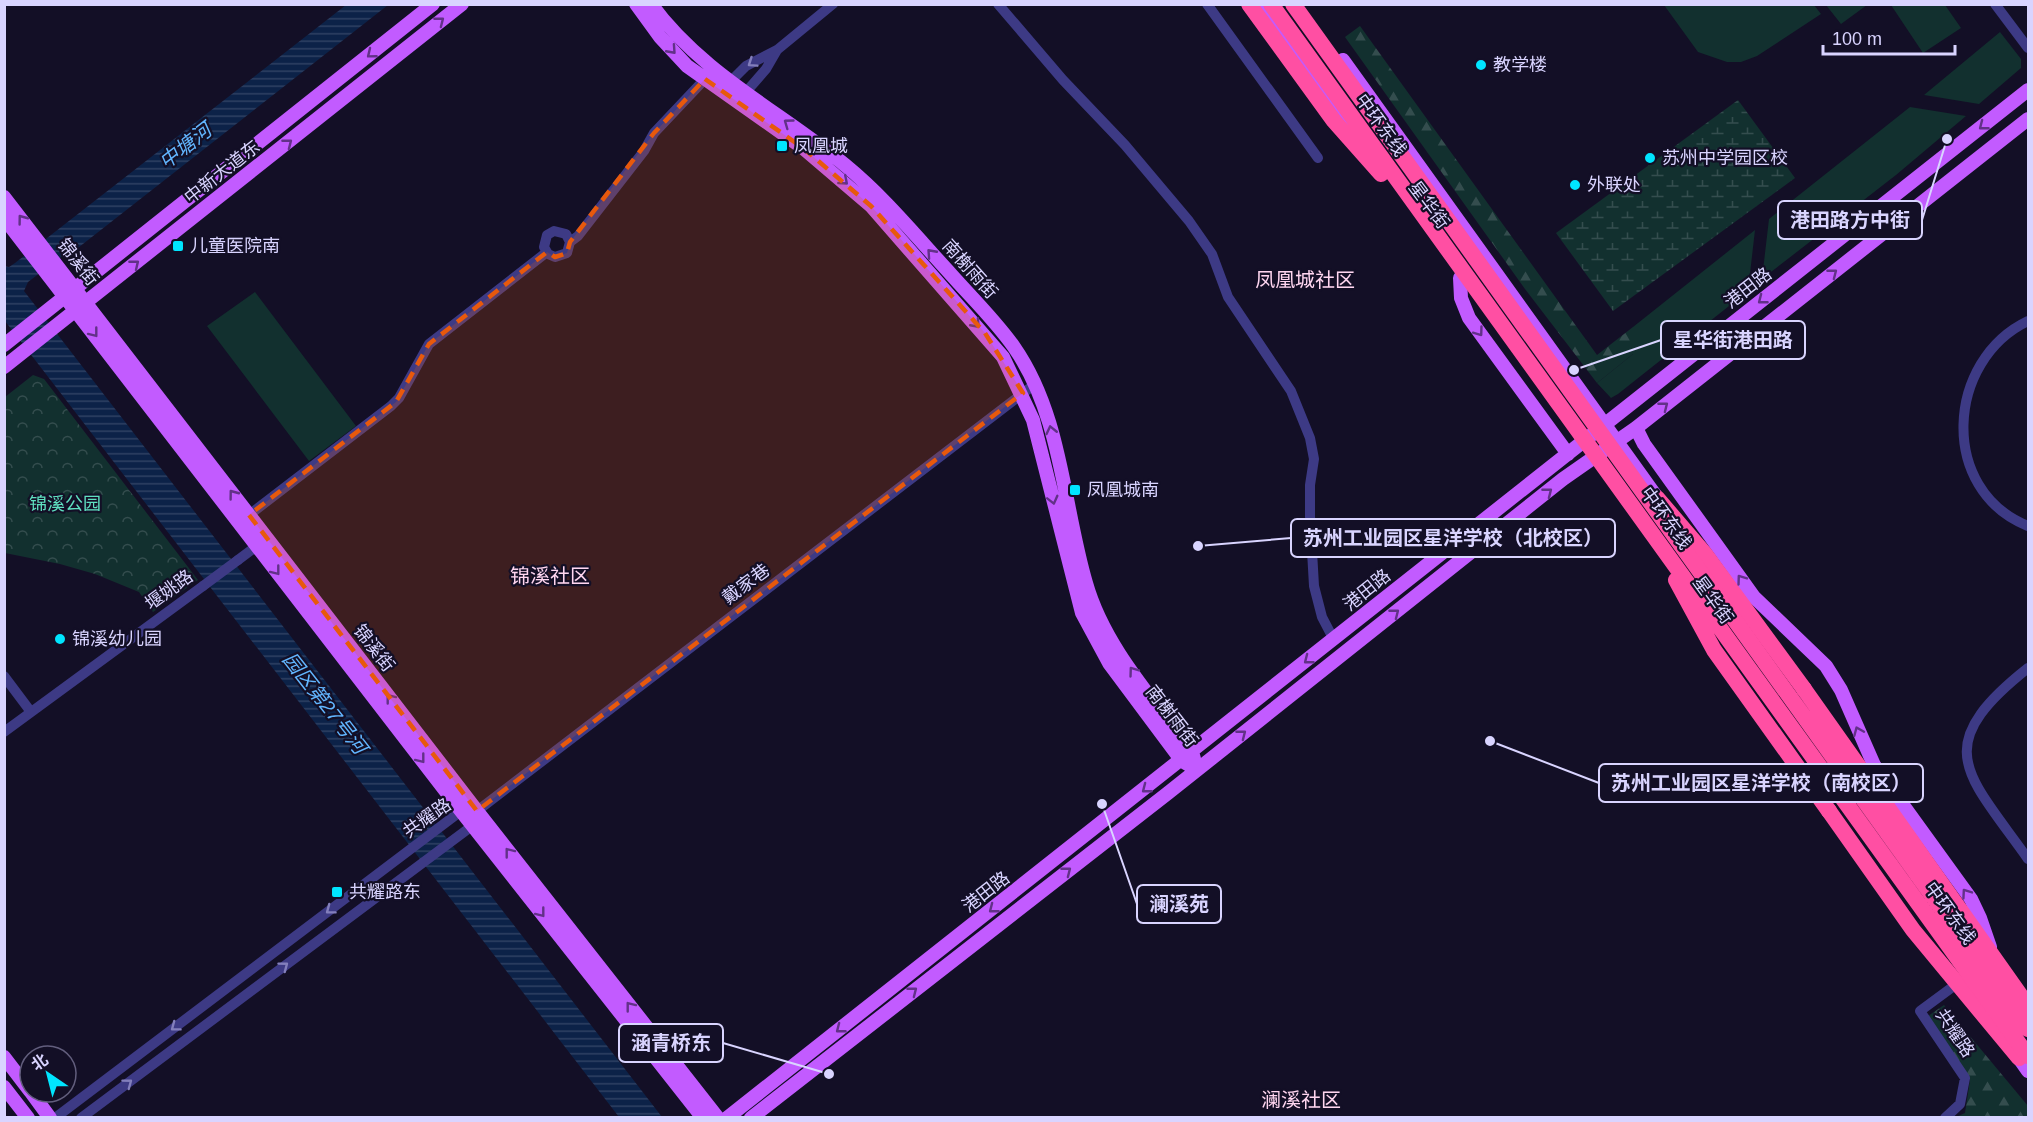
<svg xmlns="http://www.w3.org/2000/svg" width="2033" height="1122" font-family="Helvetica,'Noto Sans SC',sans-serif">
<defs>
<pattern id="forest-firs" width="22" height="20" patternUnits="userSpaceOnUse" patternTransform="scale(1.5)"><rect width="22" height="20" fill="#12302f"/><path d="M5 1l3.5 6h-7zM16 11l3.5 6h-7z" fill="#344d4e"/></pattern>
<pattern id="wetland-marsh" width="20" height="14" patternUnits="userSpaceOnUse" patternTransform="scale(1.5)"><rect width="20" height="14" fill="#12302f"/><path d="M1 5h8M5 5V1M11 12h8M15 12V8" fill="none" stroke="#344d4e"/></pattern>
<pattern id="park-crowns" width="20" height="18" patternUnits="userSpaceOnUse" patternTransform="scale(1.5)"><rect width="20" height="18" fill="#12302f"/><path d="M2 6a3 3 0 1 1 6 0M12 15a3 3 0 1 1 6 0" fill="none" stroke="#344d4e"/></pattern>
<pattern id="water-rules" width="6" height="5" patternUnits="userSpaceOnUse" patternTransform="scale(1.5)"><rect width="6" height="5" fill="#0c2248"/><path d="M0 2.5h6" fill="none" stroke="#2f4163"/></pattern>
</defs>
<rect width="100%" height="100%" fill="#130f26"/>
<path fill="#12302f" d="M1664,5H1814L1821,14L1757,56L1741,62H1727L1698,52Z
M1826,5H1867L1841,24Z
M1891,5H1945L1961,28L1923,53Z
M2000,32L2021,59V68L1979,104L1924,95Z
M1910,107L1966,116L1896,175L1762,279L1769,219Z
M1755,230L1748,291L1618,394L1611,398L1597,383L1633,354V327Z
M255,292L356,426L309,461L207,326Z"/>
<path fill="url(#forest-firs)" d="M1360,26L1597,355L1633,327V354L1597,383L1525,289L1345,37Z
M1944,1005L2028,1106V1117H1956L1965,1113L1970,1080L1928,1016Z"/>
<path fill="url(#wetland-marsh)" d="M1738,100L1795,178L1613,311L1556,233Z"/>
<path fill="url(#park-crowns)" d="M33,375L44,379L198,580L153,612L139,592L95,574L60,564L5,553V397Z"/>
<path fill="url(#water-rules)" d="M346,5H388L74,251H69L28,282L24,291L662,1117H619L5,321L4,266L9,267L15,263Z"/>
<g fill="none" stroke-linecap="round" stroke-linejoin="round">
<path stroke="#3d3a85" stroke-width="10" d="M998,4L1063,80L1125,145L1189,221L1212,254L1228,297L1291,391L1310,438L1314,459L1310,485V516L1314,586L1322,617L1334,640
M1207,4L1318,158
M1995,4L2028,48
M731,81L746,66L777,50L833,4
M746,92L766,69L777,50
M570,242L566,234L554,231L547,235L544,247L548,254L555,257L567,253L570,242L578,236L644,151L654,133L705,79
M2028,321C1946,360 1938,490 2028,526
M249,515L391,406L399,398L429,344L547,252
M238,560L262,542
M2028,668C1928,747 1967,773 2028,859
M4,676L31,712
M4,732L203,586
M477,811L1035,384
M55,1118L461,811H467
M81,1118L472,826L474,820
M1945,1118L1960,1104L1965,1078L1920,1011L1962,980"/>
<path stroke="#c25bff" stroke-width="14" d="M636,4L660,37L687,66L803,148L871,206L1003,357L1033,420L1082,613L1109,663L1182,761L1189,765
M651,4C701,73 780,112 845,165C883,196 915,235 948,271C970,296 995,320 1014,347C1062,416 1063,505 1086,583C1104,647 1154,700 1192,752L1194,759
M1261,4L1351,130
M1343,60L1661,503
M4,197L477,811L718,1118
M4,218L461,811L703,1118
M1460,278L1461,298L1469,318L1568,454
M4,345L433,4
M4,367L462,4
M1636,428L1644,444L1754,597L1826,666L1841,690L1874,765L1971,899L1980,918L1990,947
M2014,1051L2028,1071
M4,1057L30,1091
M4,1087L28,1118
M31,1092L50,1118
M727,1118L2028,90
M751,1118L1168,793L1563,479L1636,428L2028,119"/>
<path stroke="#ff4fa3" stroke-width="16" d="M1657,498L1705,554L1804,689
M1829,811L1913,930L2019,1058"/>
<path stroke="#3d3a85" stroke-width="10" d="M203,586L238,560"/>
<path stroke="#ff4fa3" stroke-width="16" d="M1249,4L1334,121L1381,174
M1271,4L2028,1056
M1293,4L2028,1029
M1676,580L1714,650L1829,811
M1804,689L2028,1006"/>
</g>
<defs><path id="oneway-chevron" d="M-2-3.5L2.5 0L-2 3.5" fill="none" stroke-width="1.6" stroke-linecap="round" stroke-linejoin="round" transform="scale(1.5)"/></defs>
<g stroke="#623188">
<use href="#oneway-chevron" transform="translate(440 21) rotate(-38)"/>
<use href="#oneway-chevron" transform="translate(672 50) rotate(48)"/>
<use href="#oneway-chevron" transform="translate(371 54) rotate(141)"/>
<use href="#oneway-chevron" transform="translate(788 123) rotate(-144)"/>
<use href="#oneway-chevron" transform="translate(1983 126) rotate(142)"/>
<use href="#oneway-chevron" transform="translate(288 143) rotate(-38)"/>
<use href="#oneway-chevron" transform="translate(844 181) rotate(41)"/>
<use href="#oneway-chevron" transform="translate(22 219) rotate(-127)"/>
<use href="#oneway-chevron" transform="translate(931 253) rotate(-132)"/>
<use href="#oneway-chevron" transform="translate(135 264) rotate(-39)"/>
<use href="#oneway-chevron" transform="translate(1833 273) rotate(-38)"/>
<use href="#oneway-chevron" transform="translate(1762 300) rotate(142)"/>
<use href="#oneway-chevron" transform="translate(976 324) rotate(48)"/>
<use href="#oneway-chevron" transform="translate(1479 332) rotate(54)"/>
<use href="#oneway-chevron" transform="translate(94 333) rotate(52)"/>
<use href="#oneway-chevron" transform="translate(1664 406) rotate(-38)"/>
<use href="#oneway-chevron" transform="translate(1051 430) rotate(-103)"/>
<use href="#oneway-chevron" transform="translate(1548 492) rotate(-38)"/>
<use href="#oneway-chevron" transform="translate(233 494) rotate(-127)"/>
<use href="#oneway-chevron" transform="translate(1053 500) rotate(76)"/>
<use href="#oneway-chevron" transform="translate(276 571) rotate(52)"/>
<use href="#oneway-chevron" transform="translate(1741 579) rotate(-126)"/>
<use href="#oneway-chevron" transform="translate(1395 613) rotate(-38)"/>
<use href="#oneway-chevron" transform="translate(1308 660) rotate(142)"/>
<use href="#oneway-chevron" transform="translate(1133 671) rotate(-126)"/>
<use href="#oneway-chevron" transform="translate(390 698) rotate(-128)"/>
<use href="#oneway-chevron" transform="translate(1858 731) rotate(-113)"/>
<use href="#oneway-chevron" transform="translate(1242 734) rotate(-38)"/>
<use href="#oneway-chevron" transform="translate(421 759) rotate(52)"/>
<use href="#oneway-chevron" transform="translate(1146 789) rotate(142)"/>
<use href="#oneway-chevron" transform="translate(509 852) rotate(-128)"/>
<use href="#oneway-chevron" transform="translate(1067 871) rotate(-38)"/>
<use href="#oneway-chevron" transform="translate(1966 893) rotate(-125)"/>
<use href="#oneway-chevron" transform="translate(993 909) rotate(142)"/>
<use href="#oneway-chevron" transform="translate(541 913) rotate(52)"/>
<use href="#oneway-chevron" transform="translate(913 991) rotate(-38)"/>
<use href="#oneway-chevron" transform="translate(630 1006) rotate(-128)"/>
<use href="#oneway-chevron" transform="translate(840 1029) rotate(142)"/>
</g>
<g stroke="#837fbc">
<use href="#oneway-chevron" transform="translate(752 63) rotate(146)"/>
<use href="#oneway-chevron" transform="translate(330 910) rotate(143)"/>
<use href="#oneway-chevron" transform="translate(284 966) rotate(-37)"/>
<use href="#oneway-chevron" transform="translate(175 1027) rotate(143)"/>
<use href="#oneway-chevron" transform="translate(128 1083) rotate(-37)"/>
</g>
<path fill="#e8590c" fill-opacity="0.2" stroke="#e8590c" stroke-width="4.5" stroke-dasharray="12 8" stroke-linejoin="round" d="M705,79L803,148L871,206L985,333L1023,393L477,811L249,515L396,402L429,344L547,252L555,257L567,253L570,242L654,133Z"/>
<g fill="#00e5ff" stroke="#130f26" stroke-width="2">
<circle cx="1481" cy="65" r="6"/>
<rect x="776" y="140" width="12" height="12" rx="3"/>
<circle cx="1650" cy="158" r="6"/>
<circle cx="1575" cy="185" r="6"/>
<rect x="172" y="240" width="12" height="12" rx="3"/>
<rect x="1069" y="484" width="12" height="12" rx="3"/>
<circle cx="60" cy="639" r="6"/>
<rect x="331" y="886" width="12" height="12" rx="3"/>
</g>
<g text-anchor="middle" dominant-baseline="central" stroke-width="4.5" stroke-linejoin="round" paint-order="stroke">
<g font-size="18" fill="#d9d4ff" stroke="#130f26" text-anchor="start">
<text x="1493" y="65">教学楼</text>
<text x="794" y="146">凤凰城</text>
<text x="1662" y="158">苏州中学园区校</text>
<text x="1587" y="185">外联处</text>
<text x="190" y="246">儿童医院南</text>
<text x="1087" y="490">凤凰城南</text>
<text x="72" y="639">锦溪幼儿园</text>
<text x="349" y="892">共耀路东</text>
</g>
<g font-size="18" fill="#d9d4ff" stroke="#130f26">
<text transform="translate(1381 125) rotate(54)">中环东线</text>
<text transform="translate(222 172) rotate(-38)">中新大道东</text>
<text transform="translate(1429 205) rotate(53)">星华街</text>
<text transform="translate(78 262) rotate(52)">锦溪街</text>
<text transform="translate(970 269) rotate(48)">南榭雨街</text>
<text transform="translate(1748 288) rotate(-38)">港田路</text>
<text transform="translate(1666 518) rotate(54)">中环东线</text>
<text transform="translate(746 584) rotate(-37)">戴家巷</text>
<text transform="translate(169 590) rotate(-36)">堰姚路</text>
<text transform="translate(1367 590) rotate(-39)">港田路</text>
<text transform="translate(1713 600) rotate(54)">星华街</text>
<text transform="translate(374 648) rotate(52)">锦溪街</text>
<text transform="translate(1172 716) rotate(52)">南榭雨街</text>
<text transform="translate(427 818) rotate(-35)">共耀路</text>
<text transform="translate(986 892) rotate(-38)">港田路</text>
<text transform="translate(1950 913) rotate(54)">中环东线</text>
<text transform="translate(1955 1033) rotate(56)">共耀路</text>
</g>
<g font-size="18" fill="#5fe0c0" stroke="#130f26">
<text x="65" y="504">锦溪公园</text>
</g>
<g font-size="20" font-style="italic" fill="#62b6ff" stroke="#130f26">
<text transform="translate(185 146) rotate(-38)">中塘河</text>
<text transform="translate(325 703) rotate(52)">园区第27号河</text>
</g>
<g font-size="20" fill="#ffd6f0" stroke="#130f26">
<text x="1305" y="280">凤凰城社区</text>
<text x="550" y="576">锦溪社区</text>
<text x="1301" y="1100">澜溪社区</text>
</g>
</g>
<path fill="none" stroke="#d9d4ff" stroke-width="2" d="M1947 139L1922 220M1574 370L1661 340M1198 546L1291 538M1490 741L1599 783M1102 804L1137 904M829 1074L723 1043"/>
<g fill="#d9d4ff" stroke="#130f26" stroke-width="2">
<circle cx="1947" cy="139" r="6"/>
<circle cx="1574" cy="370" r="6"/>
<circle cx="1198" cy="546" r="6"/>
<circle cx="1490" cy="741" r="6"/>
<circle cx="1102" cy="804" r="6"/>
<circle cx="829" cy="1074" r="6"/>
</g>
<g fill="#130f26" stroke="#d9d4ff" stroke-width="2">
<rect x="1778" y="201" width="144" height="38" rx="6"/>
<rect x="1661" y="321" width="144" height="38" rx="6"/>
<rect x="1291" y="519" width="324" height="38" rx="6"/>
<rect x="1599" y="764" width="324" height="38" rx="6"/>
<rect x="1137" y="885" width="84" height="38" rx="6"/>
<rect x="619" y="1024" width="104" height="38" rx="6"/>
</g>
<g font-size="20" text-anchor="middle" font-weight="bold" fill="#d9d4ff">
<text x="1850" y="227">港田路方中街</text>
<text x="1733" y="347">星华街港田路</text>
<text x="1453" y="545">苏州工业园区星洋学校（北校区）</text>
<text x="1761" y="790">苏州工业园区星洋学校（南校区）</text>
<text x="1179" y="911">澜溪苑</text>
<text x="671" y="1050">涵青桥东</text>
</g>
<rect width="2033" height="1122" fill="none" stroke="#d9d4ff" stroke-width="12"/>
<g transform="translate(48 1074) rotate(325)"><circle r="28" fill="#130f26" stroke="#625e7d" stroke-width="1.5"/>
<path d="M0-4.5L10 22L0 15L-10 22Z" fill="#00e5ff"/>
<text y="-9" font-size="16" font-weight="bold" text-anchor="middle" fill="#d9d4ff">北</text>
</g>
<path d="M1823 45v9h132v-9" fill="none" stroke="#d9d4ff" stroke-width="3"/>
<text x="1832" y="45" font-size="18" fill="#d9d4ff" stroke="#130f26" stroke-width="4.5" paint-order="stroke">100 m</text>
</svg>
